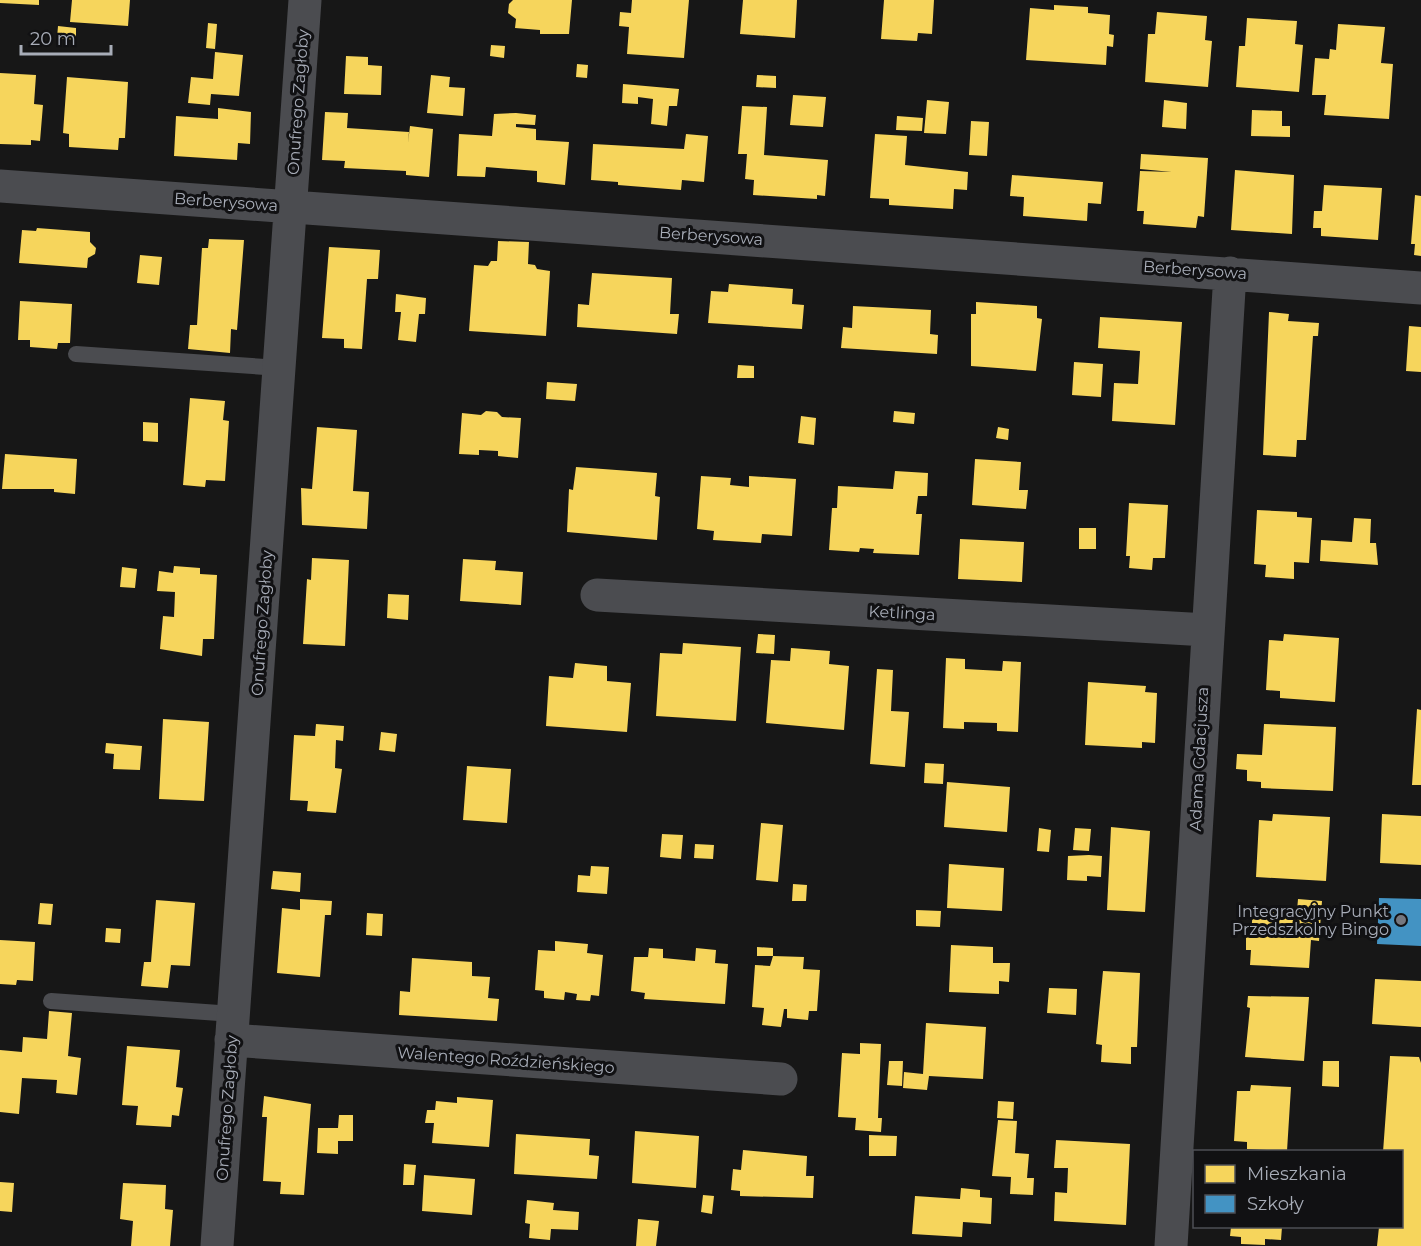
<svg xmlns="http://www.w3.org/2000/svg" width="1421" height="1246" font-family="Montserrat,sans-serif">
<rect width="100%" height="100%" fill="#171717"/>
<path fill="#f6d55c" d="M0,0H39V5L0,3Z
M72,0H130L128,26L70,22Z
M513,0H572L569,34H540V30L515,28L516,19L508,13L509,4Z
M632,0H689L684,58L627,54L629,27L619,26L620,12L631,13Z
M743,0H797L795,38L740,34Z
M884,0H934L932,34L918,33L917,41L881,39Z
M1054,5L1088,7V13L1110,15L1109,34L1114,35L1113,47L1107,46L1106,65L1026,60L1030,8L1054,10Z
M1157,12L1207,16L1205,40L1212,41L1208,87L1145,82L1148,34H1155Z
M1247,18L1297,21L1295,44L1303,45L1299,92L1236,87L1239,46H1245Z
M208,23L217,24L215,49L206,48Z
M1338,24L1385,27L1381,63L1393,64L1389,119L1324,115L1326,95H1312L1315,58L1329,59L1330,49L1336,50Z
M58,26L76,28V40L57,38Z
M491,45L505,46L504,58L490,56Z
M215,52L243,55L239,96L211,94L210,105L188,103L191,77L213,79Z
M346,56L368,57V65L382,66L381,95L344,94Z
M577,64L588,65L587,78L576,77Z
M0,73L36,75L34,104L43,105L40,141L31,140V145L0,144Z
M431,75L450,77L449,87L465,88L463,116L427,113Z
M757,75L776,76V88L756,87Z
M67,77L128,82L125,138H119L118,150L69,147V134L63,133Z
M623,84L679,89L677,106H669L667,126L651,124L653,99L638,97V104L622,103Z
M793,95L826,97L823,127L790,125Z
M927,100L949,102L946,134L924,133Z
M1164,100L1187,103L1186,129L1162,127Z
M742,106L767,107L764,155L828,160L825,196L817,195V199L753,195L754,180L745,179L747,154H738Z
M218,108L251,112L250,144L238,143L237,160L174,156L176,116L218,119Z
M1252,110L1282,111V126H1290V137L1251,136Z
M325,112L348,113L347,128L409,132L408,143L410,126L433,129L429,177L406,175V171L344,168L345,161L322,160Z
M516,113L536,115L535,125L516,124V127L536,129V140L569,142L565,185L537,182V171L486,167L485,177L457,176L459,134L492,136L494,114Z
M897,116L923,118L922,131L896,130Z
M971,121L989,122L987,156L969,155Z
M686,134L708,136L704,182L682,180L681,190L618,185V182L591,180L593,144L684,149Z
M875,134L907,136L905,165L968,172L967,190L954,189L953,209L889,205V199L870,198Z
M1141,154L1208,158L1204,217L1198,216L1196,228L1143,224L1144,211H1137L1140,171L1172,172L1140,169Z
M1235,170L1294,175L1292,234L1231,230Z
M1012,175L1103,182L1101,204L1088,203L1087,221L1023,216L1024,197L1010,196Z
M1324,185L1382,188L1378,240L1321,236V228H1313L1314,211H1322Z
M1415,195L1421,196V256L1414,255L1415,244H1411Z
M37,228L90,232V242L96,248L95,254L88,258L87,268L19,263L22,230L36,231Z
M209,239L244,240L237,330L231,329L230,353L188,349L190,325H197L202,248H208Z
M498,241L529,242L528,264L535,265L537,269L550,271L546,336L469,331L474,265L488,266L491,261H497Z
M329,247L380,250L378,279H367L362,349L344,348V339L322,338Z
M140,255L162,257L159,285L137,283Z
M592,273L672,278L670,314H679L677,334L577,327L578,304L589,305Z
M729,284L793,289L792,304L804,305L802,329L708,323L711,291L728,292Z
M396,294L426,298L425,314H419L416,342L398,340L401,312H395Z
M20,301L72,304L70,343H58L57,349L30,347V340H18Z
M976,302L1037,306V318L1042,319L1036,371L971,366V314H976Z
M853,306L931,310L930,334L938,335L937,354L841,348L843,327L852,328Z
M1269,312L1289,314L1288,321L1319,323L1318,336H1313L1306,440H1297L1296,457L1263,455Z
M1100,317L1182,322L1175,425L1112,421L1114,383L1138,384L1140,351L1098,348Z
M1409,326L1421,327V372L1406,371Z
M1074,362L1103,364L1101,397L1072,395Z
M738,365L754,366V378H737Z
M547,382L577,384L575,401L546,399Z
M190,398L225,401L223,420L229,421L225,481L206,480L205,487L183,485Z
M486,411L497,412L502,417L521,418L518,458L498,456V451L479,450V455L459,454L462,413L481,415Z
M894,411L915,413L914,424L893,422Z
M801,416L816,418L814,445L798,443Z
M143,422L158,423V442L143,441Z
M317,427L357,430L353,491L369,492L367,529L302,525L301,488L312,489Z
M998,427L1009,429L1008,440L996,438Z
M5,454L77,459L75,494L54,492V489H2Z
M975,459L1021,462L1019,490H1028L1026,509L972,505Z
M576,467L657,473L655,496L660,497L657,540L567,532L569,489L573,490Z
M895,471L928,473L927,496H918L916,514H922L919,555L873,553L874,549L860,548L859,552L829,550L832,508H837L838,486L893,489Z
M701,476L731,478L730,485L749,487V476L796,479L792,536L762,534L761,543L713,540L714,531L697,529Z
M1129,503L1168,505L1165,558H1153L1152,570L1129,568L1130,556H1126Z
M1257,510L1297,512V517L1312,518L1309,563L1294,562V579L1265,577L1266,565L1254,564Z
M1354,518L1371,519L1370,543H1376L1378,565L1320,561L1321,540L1352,542Z
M1079,528H1096V549H1079Z
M960,539L1024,542L1022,582L958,579Z
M312,558L349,560L345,646L303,644L307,579L311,580Z
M463,559L496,561L495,570L523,572L521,605L460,601Z
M174,566L200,568V574L217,575L214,639H203L202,656L160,649L163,616L174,617L175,592L157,591L159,571L173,573Z
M122,567L137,569L135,588L120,587Z
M388,594L409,595L408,620L387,618Z
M758,634L775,635L774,654L756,653Z
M1284,634L1339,638L1335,702L1280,698V691L1266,690L1269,640L1283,641Z
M683,643L741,647L736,721L656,716L660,653L682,654Z
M791,648L830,651L829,664L849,666L844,730L766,723L771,660L790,661Z
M946,658L965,659V669L983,670L1002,671L1003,661L1021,662L1018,732L997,731V723L964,722V729L943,728Z
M575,663L607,666V681L631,683L627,732L546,726L549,676L573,678Z
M877,669L893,670L891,711L909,712L905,767L870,764Z
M1088,682L1146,686L1145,692L1157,693L1155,743L1142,742V748L1085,745Z
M1417,709L1421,710V785H1412Z
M163,719L209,722L204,801L159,799Z
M316,724L344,726L343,741L336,740L335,768L342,769L336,813L307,811L308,801L290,800L294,735L315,736Z
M1264,724L1336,727L1333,791L1261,788V782L1247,781V770L1236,769L1237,754L1262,755Z
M381,732L397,734L395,752L379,750Z
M106,743L142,746L140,770L113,769L114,754L105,753Z
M925,763L944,764L943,784L924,783Z
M467,766L511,769L507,823L463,820Z
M947,782L1010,787L1007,832L944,827Z
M1273,814L1330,817L1326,881L1256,877L1259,820L1272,821Z
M1382,814L1421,816V865L1380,863Z
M761,823L783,825L778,882L756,880Z
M1111,827L1150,831L1145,912L1107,910Z
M1039,828L1051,830L1049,852L1037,851Z
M1075,828L1091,829L1089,851L1073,850Z
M662,834L683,835L681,859L660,857Z
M695,844L714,845L713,859L694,858Z
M1089,855L1102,856L1101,877L1087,876V881L1067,880L1068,856Z
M949,864L1004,868L1002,911L947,908Z
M591,866L609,867L607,894L577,892L578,875L590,876Z
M273,871L301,873L300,892L271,889Z
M793,884L807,885L806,901H792Z
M300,899L332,901L331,915H325L320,977L277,973L282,908L300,910Z
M1298,899L1322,901L1319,941L1311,940L1309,968L1250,965L1251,950H1246V936H1251L1253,908L1297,911Z
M156,900L195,903L190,966L171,965L168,988L141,986L144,962H151Z
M40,903L53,904L51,925L38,924Z
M916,910L941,911L940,927L916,926Z
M367,913L383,914L382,936L366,935Z
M106,928L121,929L120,943L105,942Z
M0,940L35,942L33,981L17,980L16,985L0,984Z
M555,941L588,944L587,953L603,955L599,996L591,995L590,1001L576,1000L577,994L565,992L564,1000L544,998V991L535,990L538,950L555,951Z
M951,945L993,947V963H1010L1009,982L999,981V994L949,992Z
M757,947L773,948V956H757Z
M649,948L663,949V958L695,961L696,948L716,950L715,963L728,964L725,1004L644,999L645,993L631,991L634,957H648Z
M773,956L804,957L803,969L820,970L817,1011H809L808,1020L787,1018V1009H784L781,1027L762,1025L764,1008L752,1007L755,965L770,966Z
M412,958L472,962V976L490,977L488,998L499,999L497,1021L399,1015L400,991L410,992Z
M1103,971L1140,973L1137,1047H1131V1064L1101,1062L1102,1045L1096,1044Z
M1375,979L1421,981V1027L1372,1024Z
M1049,988L1077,989L1076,1015L1047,1013Z
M1248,996L1309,997L1304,1061L1245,1057L1250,1008L1247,1007Z
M49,1011L72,1013L68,1056L81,1058L77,1095L56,1093L57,1080L22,1078L19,1114L0,1112V1050L22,1052L23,1037L47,1039Z
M926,1023L986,1027L983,1079L929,1076L927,1090L903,1088L904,1072L923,1074Z
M860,1043L881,1044L878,1118H882L881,1132L855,1130L856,1118L838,1117L842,1053L860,1054Z
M127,1046L180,1050L176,1087L183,1088L179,1116L172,1115L171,1127L136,1125L138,1106L122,1105Z
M1390,1056L1419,1057L1421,1063V1246H1377L1379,1227L1402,1226V1152H1383Z
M889,1061H903L902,1086L887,1085Z
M1323,1061H1339V1087L1322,1086Z
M1251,1085L1291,1087L1287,1151L1247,1149V1142L1234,1141L1237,1091H1250Z
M264,1096L311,1104L304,1195L280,1194L281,1182L263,1181L267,1117H262Z
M457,1097L493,1100L489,1147L432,1143L434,1123H425L427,1110H435L436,1101L457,1103Z
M998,1101L1014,1102L1013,1119L997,1118Z
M339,1115H353V1141H338V1154L317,1153L318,1128H338Z
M998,1120L1017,1121L1015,1153L1029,1154L1027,1178H1034L1033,1195L1010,1194L1011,1177L992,1176Z
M635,1131L699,1136L696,1188L632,1183Z
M516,1134L590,1139L589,1155L599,1156L597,1179L514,1174Z
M869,1135L897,1136L896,1156H869Z
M1056,1140L1130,1144L1126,1225L1054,1221L1055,1192L1067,1193L1068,1168H1054Z
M743,1150L807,1156L806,1176H814L813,1198L740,1196V1191L731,1190L733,1169L741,1170Z
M404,1164L416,1165L414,1185H403Z
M424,1175L475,1179L472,1215L422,1211Z
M0,1182L14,1183L12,1212L0,1211Z
M123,1183L166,1185L165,1209L173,1210L170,1246H131L133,1221L120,1219Z
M961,1188L980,1190V1197L992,1198L991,1224L963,1222L962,1237L912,1234L915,1196L960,1199Z
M703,1195L714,1196L712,1214L701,1212Z
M527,1200L554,1203L553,1210L579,1212L578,1230L551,1229L550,1240L529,1238L530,1224L525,1223Z
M638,1219L659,1221L656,1246H636Z
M1231,1227H1282L1281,1240L1265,1239V1245L1241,1244V1237L1230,1236Z"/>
<path fill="#4393c3" d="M1379,898L1421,899V946L1377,944Z"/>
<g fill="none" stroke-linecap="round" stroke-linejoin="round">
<path stroke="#4b4c50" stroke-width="16" d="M76,354L280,368
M51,1001L233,1014"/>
<path stroke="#4b4c50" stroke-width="33" d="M0,186L1421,288
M597,595L1207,630
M231,1040L781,1079
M217,1246L305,0
M1171,1246L1230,273"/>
</g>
<circle fill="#757880" stroke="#111113" stroke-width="2" cx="1401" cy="920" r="6"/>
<g text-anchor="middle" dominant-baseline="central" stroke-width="6" stroke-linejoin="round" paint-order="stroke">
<g font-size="16" fill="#a8adb8" stroke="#111113">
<text transform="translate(298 102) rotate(-86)">Onufrego Zagłoby</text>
<text transform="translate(226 202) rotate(4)">Berberysowa</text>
<text transform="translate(711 236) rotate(4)">Berberysowa</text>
<text transform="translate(1195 270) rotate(4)">Berberysowa</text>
<text transform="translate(902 613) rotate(3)">Ketlinga</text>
<text transform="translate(262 623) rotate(-86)">Onufrego Zagłoby</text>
<text transform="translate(1199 759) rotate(-87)">Adama Gdacjusza</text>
<text transform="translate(506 1060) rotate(4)">Walentego Roździeńskiego</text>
<text transform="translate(227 1108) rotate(-86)">Onufrego Zagłoby</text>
</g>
<g font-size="16" fill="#a8adb8" stroke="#111113" text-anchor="end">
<text x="1389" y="911">Integracyjny Punkt<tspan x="1389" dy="18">Przedszkolny Bingo</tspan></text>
</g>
</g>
<rect x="1193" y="1150" width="210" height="78" fill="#111113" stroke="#4d4f55" stroke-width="1.5"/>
<rect x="1205" y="1165" width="30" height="18" fill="#f6d55c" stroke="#4d4f55" stroke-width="1.5"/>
<text x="1247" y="1180" font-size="18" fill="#a8adb8">Mieszkania</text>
<rect x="1205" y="1195" width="30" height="18" fill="#4393c3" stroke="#4d4f55" stroke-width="1.5"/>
<text x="1247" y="1210" font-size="18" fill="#a8adb8">Szkoły</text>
<path d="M21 45v9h90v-9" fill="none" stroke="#a8adb8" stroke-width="3"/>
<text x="30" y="45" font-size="18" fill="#a8adb8" stroke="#111113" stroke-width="4.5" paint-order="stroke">20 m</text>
</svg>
